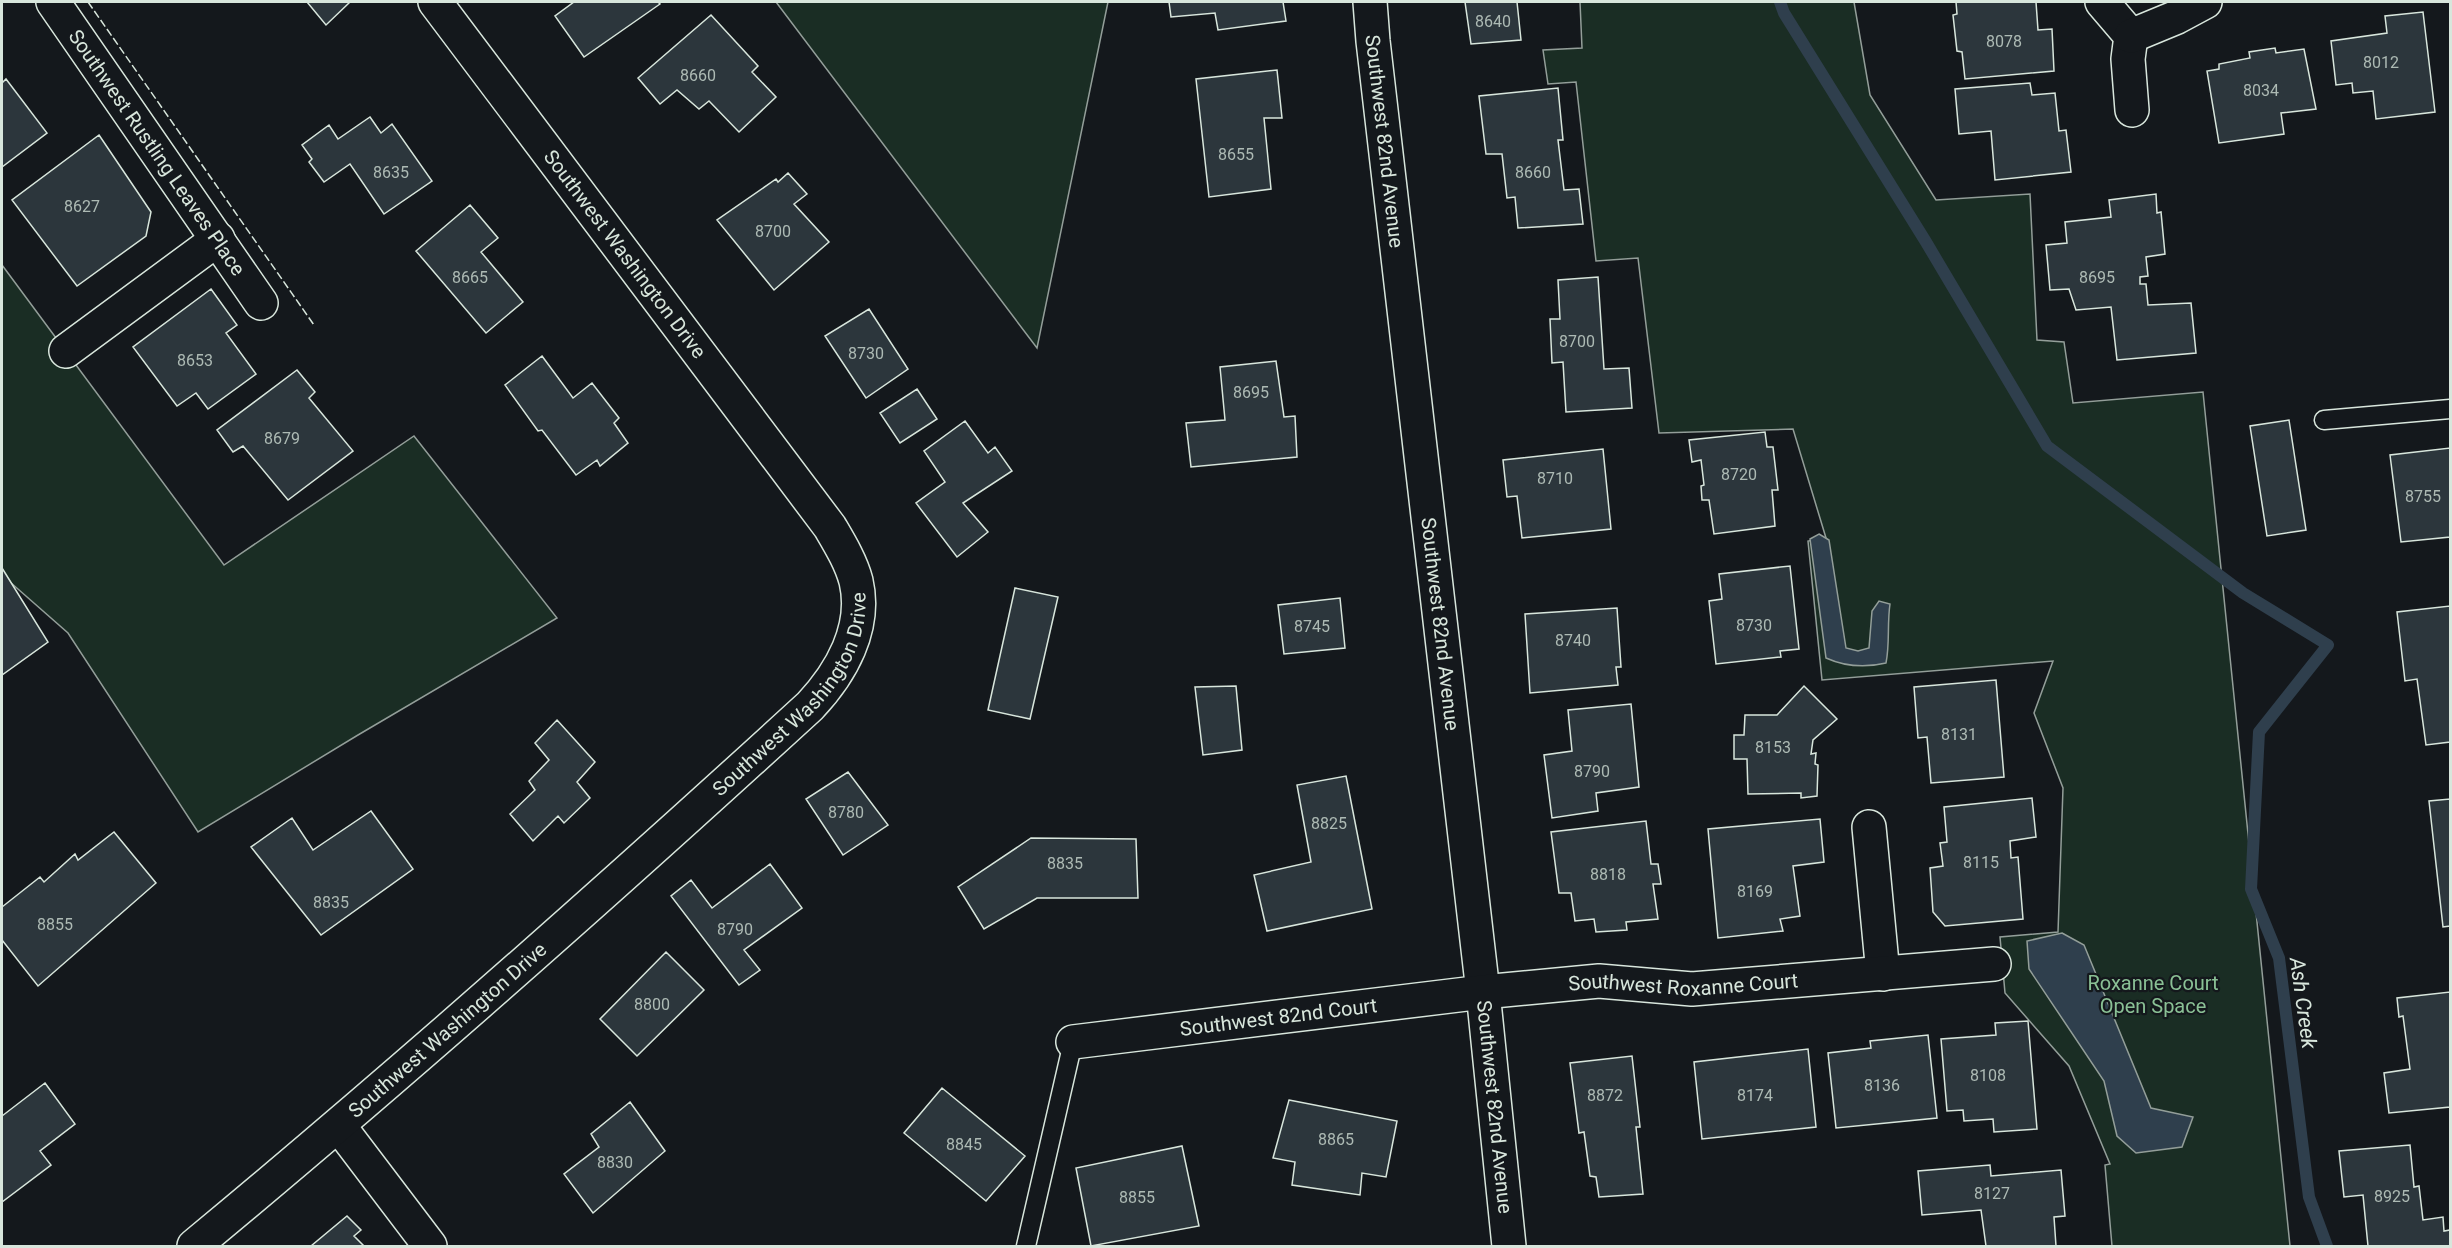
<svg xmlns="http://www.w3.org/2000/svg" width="2452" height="1248" font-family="Roboto,sans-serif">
<rect width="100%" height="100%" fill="#14181c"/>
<path fill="#1a2d24" stroke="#939e99" stroke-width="1.5" d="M776,2H1108L1037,348Z
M1580,2H1854L1870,95L1936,200L2030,194L2037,340L2064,342L2073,403L2203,392L2290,1246H2112L2105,1165L2110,1164L2069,1066L2005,993L2000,937L2058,932L2063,788L2034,713L2053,661L1822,680L1808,541L1826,538L1793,429L1659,433L1638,258L1596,261L1576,82L1548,84L1543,50L1582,48Z
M2,265L224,565L414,436L557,618L358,735L198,832L68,633L2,575Z"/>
<path fill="#2f3f4d" stroke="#939e99" stroke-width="1.5" d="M1819,534L1829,540L1846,648L1858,651L1869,648L1872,611L1879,601L1890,604C1887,624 1890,643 1886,663C1865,668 1846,667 1826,658L1810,539Z
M2062,933L2084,945L2151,1108L2193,1117L2182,1147L2136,1153L2117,1136L2104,1081L2029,969L2027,941Z"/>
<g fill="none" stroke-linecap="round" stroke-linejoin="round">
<path stroke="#2f3f4d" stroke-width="12" d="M1780,2L1784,13L1926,242L2047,446L2243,593L2328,645L2259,732L2251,889L2279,958L2309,1197L2327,1246"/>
</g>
<path fill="#2c363c" stroke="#d8e6dc" stroke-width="1.5" d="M307,2H350L326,25Z
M574,2H658L660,4L584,57L555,16Z
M1169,2H1283L1286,21L1218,30L1215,13L1171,17Z
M1465,2H1517L1521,40L1471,44Z
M1956,2H2036L2038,30L2052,29L2054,71L1965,79L1962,52L1957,51L1953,15L1957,14Z
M2423,12L2435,112L2376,119L2373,91L2353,93L2352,83L2336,85L2331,41L2387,33L2385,16Z
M711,15L758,66L752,72L776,97L739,132L709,101L699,109L677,90L660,104L638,78Z
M2275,48L2276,53L2304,49L2316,109L2281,113L2284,134L2219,143L2207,71L2219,69V64L2250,58L2249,52Z
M1277,70L1282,118H1264L1271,189L1209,197L1196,79Z
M6,79L47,133L2,167V83Z
M2030,83L2032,95L2055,93L2059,131L2066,130L2071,172L1995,180L1991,131L1959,134L1955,89Z
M1558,88L1563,140H1558L1564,190L1579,189L1583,224L1518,228L1515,197L1507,198L1502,154H1486L1479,96Z
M370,117L381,133L392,124L432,181L384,214L350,164L324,182L309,162L312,159L302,145L329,125L338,139Z
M99,135L151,212L146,236L77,286L12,200Z
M788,173L807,194L794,204L829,242L774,290L717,220L776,179L778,182Z
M2156,194L2157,213L2161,212L2165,254L2146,257L2148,276L2140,277V284H2146L2148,305L2191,303L2196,353L2117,360L2111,307L2076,310L2069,289L2050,290L2046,245L2067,243L2065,222L2111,217L2109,200Z
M470,205L498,238L481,252L523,302L486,333L416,251Z
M1598,277L1604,369L1629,368L1632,408L1566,412L1563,362L1552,363L1550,319H1560L1558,280Z
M211,289L237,325L226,333L256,374L208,409L196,393L177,406L133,347Z
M869,309L908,369L866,398L825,336Z
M542,356L573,398L592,383L619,418L614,423L628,443L600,466L597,460L576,475L542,430L538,431L505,385Z
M1276,361L1284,417L1295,416L1297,457L1191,467L1186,423L1225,420L1220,367Z
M297,370L315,392L309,398L353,451L288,500L243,446L233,452L217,430Z
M917,389L937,419L900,443L880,413Z
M2289,420L2306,530L2267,536L2250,426Z
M965,421L988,453L995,447L1012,471L963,503L988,532L957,557L916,503L945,482L924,451Z
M1765,432L1767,447H1773L1778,490H1772L1775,526L1714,534L1709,500H1702L1701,486L1704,485L1701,460L1692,462L1689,440Z
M2450,448V537L2401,542L2390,455Z
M1603,449L1611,529L1522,538L1517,496L1507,497L1503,460Z
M1790,566L1799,649L1780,651L1781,657L1716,664L1709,601L1722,599L1719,574Z
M2,568L48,642L2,675Z
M1015,588L1058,597L1030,719L988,710Z
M1340,598L1345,648L1284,654L1278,605Z
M2450,606V742L2426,745L2417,679L2405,681L2397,612Z
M1617,608L1621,667H1616L1618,685L1530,693L1525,614Z
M1996,680L2004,777L1931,783L1927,737L1918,738L1914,687Z
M1236,686L1242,750L1203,755L1195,687Z
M1804,686L1837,719L1813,740L1811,754L1816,753L1815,764L1818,765L1817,796L1801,798V793L1748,794L1747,759H1734V735H1744L1745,715H1777Z
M1631,704L1639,787L1596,793L1598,811L1552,818L1544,755L1572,751L1568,710Z
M557,720L595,762L577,782L590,798L564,823L558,816L533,841L510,814L535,790L529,781L549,760L535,743Z
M848,772L888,825L843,855L806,799Z
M1346,776L1372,909L1267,931L1254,875L1311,862L1297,785Z
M2032,798L2036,837L2010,841L2011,858L2018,857L2023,919L1945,926L1933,912L1930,868L1943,866L1940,843L1947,842L1944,807Z
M2450,799V926L2443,927L2429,801Z
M371,811L413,869L321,935L251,847L292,818L313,850Z
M1820,819L1824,862L1793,866L1800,916L1780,919L1783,931L1718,938L1708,829Z
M1646,821L1651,864H1658L1661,884H1653L1658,919L1626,922L1627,930L1596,932L1594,919L1575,921L1571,893H1559L1551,832Z
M114,832L156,883L38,986L2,940V907L40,877L44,882L75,854L78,860Z
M1031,838L1136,839L1138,898H1037L984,929L958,887Z
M770,864L802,908L744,950L760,970L739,985L671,896L691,880L712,908Z
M666,952L704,990L637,1056L600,1019Z
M2450,992V1107L2389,1113L2384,1073L2410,1069L2403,1016L2399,1017L2397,998Z
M2028,1021L2037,1129L1994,1132L1993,1119L1964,1121L1963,1110L1947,1111L1941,1039L1996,1035L1995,1023Z
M1928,1035L1937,1118L1836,1128L1828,1053L1871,1048L1870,1041Z
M1808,1049L1816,1127L1702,1139L1694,1062Z
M1632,1056L1640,1127H1636L1643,1194L1599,1197L1596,1177L1590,1176L1584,1132L1579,1133L1570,1063Z
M45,1083L75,1124L40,1151L51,1165L2,1202V1116Z
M942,1088L1025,1156L986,1201L904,1133Z
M1289,1100L1397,1121L1386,1177L1362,1173L1360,1195L1292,1185L1295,1162L1273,1158Z
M630,1102L665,1151L593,1213L564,1174L599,1147L591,1134Z
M2410,1145L2414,1187L2419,1186L2423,1220L2443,1217L2444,1231L2450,1230V1246H2368L2363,1195L2344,1197L2339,1151Z
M1182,1146L1199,1226L1091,1246L1076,1168Z
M1990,1165L1991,1176L2061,1170L2065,1216L2054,1217L2056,1246H1986L1981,1210L1922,1215L1918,1171Z
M347,1216L361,1230L354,1236L364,1246H311Z"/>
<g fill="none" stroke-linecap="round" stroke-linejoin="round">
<g stroke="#d8e6dc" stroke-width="21">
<path id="service" d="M2324,420L2450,409
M1026,1246L1073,1042"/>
</g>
<g stroke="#d8e6dc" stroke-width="36">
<g id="minor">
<path id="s1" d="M53,2L261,303"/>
<path id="s2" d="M1370,2L1373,41L1483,992L1509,1246"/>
<path d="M2102,2L2131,36L2128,59L2132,110"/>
<path d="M2131,36L2177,17L2205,2"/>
<path d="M66,351L218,239"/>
<path d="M1869,827L1883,974"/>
<path id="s3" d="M1073,1042L1483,992L1599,981L1692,989L1994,964"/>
<path d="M339,1126L430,1246"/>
<path id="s4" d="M194,1246C404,1072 608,891 810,706C841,673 867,628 856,581C851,562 840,544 830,527L435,2"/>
</g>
</g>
<use href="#service" stroke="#14181c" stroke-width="18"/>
<use href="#minor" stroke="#14181c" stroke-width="33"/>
<path stroke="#d8e6dc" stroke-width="1.5" stroke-dasharray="8 3" stroke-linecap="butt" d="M88,2L314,325"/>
</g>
<g text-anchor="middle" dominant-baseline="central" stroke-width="4.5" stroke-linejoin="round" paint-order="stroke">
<g font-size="16" fill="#adbab4">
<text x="1493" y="21">8640</text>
<text x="2004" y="41">8078</text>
<text x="2381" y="62">8012</text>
<text x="698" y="75">8660</text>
<text x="2261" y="90">8034</text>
<text x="1236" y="154">8655</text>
<text x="391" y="172">8635</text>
<text x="1533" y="172">8660</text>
<text x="82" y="206">8627</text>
<text x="773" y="231">8700</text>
<text x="470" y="277">8665</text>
<text x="2097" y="277">8695</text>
<text x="1577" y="341">8700</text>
<text x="866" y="353">8730</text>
<text x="195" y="360">8653</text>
<text x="1251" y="392">8695</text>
<text x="282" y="438">8679</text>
<text x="1739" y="474">8720</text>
<text x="1555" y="478">8710</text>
<text x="2423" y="496">8755</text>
<text x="1754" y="625">8730</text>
<text x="1312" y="626">8745</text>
<text x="1573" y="640">8740</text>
<text x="1959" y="734">8131</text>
<text x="1773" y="747">8153</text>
<text x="1592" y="771">8790</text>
<text x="846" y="812">8780</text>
<text x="1329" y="823">8825</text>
<text x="1981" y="862">8115</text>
<text x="1065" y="863">8835</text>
<text x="1608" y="874">8818</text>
<text x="1755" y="891">8169</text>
<text x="331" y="902">8835</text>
<text x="55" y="924">8855</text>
<text x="735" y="929">8790</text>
<text x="652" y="1004">8800</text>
<text x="1988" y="1075">8108</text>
<text x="1882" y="1085">8136</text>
<text x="1605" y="1095">8872</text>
<text x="1755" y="1095">8174</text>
<text x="1336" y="1139">8865</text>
<text x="964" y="1144">8845</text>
<text x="615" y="1162">8830</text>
<text x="1992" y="1193">8127</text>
<text x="2392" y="1196">8925</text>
<text x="1137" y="1197">8855</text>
</g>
<g font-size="20" fill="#d8e6dc" stroke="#14181c">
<text stroke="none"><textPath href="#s2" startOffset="140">Southwest 82nd Avenue</textPath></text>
<text stroke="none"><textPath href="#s1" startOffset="183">Southwest Rustling Leaves Place</textPath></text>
<text transform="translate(625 254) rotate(53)">Southwest Washington Drive</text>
<text stroke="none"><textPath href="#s2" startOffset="626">Southwest 82nd Avenue</textPath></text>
<text stroke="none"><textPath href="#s4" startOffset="819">Southwest Washington Drive</textPath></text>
<text stroke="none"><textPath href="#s3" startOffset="614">Southwest Roxanne Court</textPath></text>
<text stroke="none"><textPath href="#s3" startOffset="207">Southwest 82nd Court</textPath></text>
<text stroke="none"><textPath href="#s4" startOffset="333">Southwest Washington Drive</textPath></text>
<text stroke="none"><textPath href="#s2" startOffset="1112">Southwest 82nd Avenue</textPath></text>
</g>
<g font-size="20" fill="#8ac095" stroke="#14181c">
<text x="2153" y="983">Roxanne Court<tspan x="2153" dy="23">Open Space</tspan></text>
</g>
<g font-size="21" font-style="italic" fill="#d8e6dc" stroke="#14181c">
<text transform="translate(2303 1003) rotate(82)">Ash Creek</text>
</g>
</g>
<rect width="2452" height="1248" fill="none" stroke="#d8e6dc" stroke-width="6"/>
</svg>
